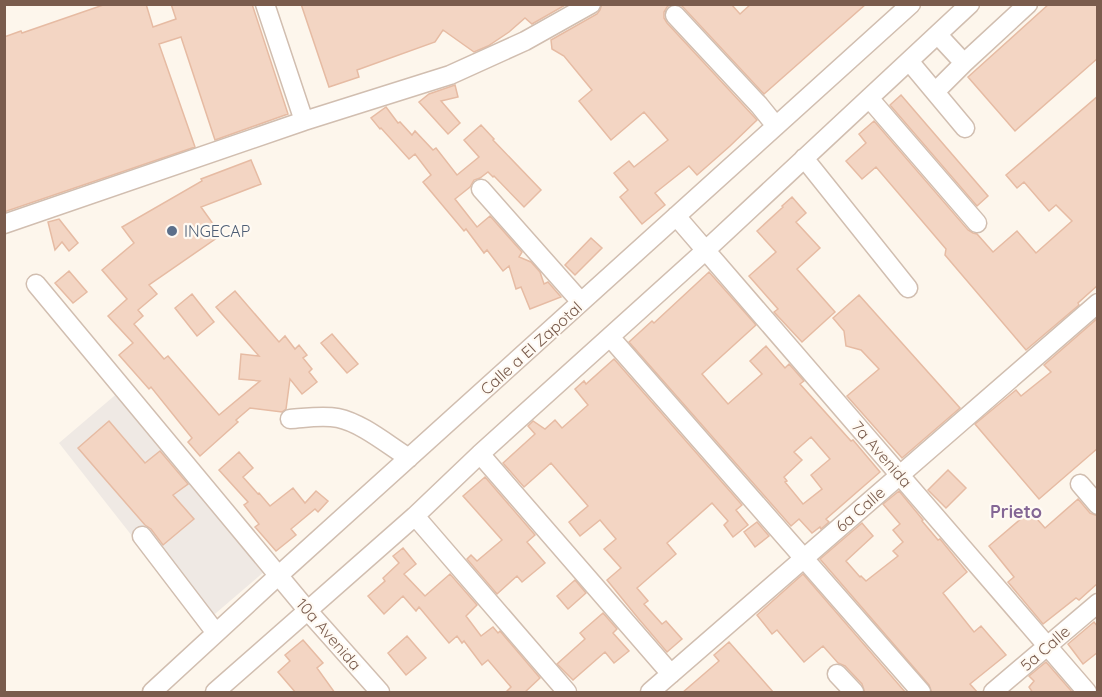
<svg xmlns="http://www.w3.org/2000/svg" width="1102" height="697" font-family="Quicksand,sans-serif">
<rect width="100%" height="100%" fill="#fdf6ec"/>
<path fill="#efe9e4" d="M120,391L265,571L202,625L59,443Z"/>
<path fill="#f3d5c3" stroke="#e6bba3" stroke-width="1.5" fill-rule="evenodd" d="M106,4H146L153,27L176,19L171,4H252L288,114L215,140L181,37L159,44L195,147L4,212V37L21,31L22,33Z
M301,4H567L532,24L525,18L509,32L488,46L474,52L443,30L435,42L357,70L359,77L329,87Z
M602,4H671L667,7L664,12V18L667,23L757,120L730,146L697,175L689,166L655,193L665,205L642,224L620,197L628,190L614,173L629,161L634,167L668,140L644,112L611,140L579,101L592,90L564,56L552,49L551,40L597,14L600,10Z
M679,4H731L740,14L751,4H866L764,94L683,7Z
M1049,4H1098V58L1015,131L968,77Z
M455,85L458,97L441,101L460,123L448,134L419,102L429,94Z
M901,95L988,196L977,206L890,105Z
M1098,96V285L1078,303L1079,305L1026,350L945,255L946,249L876,167L862,179L846,161L866,143L859,134L874,121L968,230L973,233L977,234L993,252L1017,231L1036,253L1072,221L1056,205L1049,211L1024,182L1017,188L1006,175Z
M386,107L398,123L400,122L412,135L415,131L433,150L436,148L457,175L479,157L464,140L481,125L494,139L493,140L541,190L524,207L494,176L493,177L488,172L480,178L474,180L470,187L455,199L477,227L490,216L522,252L519,257L531,262L540,272L544,284L548,282L561,297L530,309L521,287L516,289L509,266L503,271L487,250L484,253L466,229L464,231L423,182L431,175L415,154L409,159L381,128L380,129L371,118Z
M251,160L261,184L201,207L221,235L149,285L157,294L138,310L143,316L134,324L164,359L168,356L219,415L260,381L239,379L241,354L259,356L216,307L235,291L279,342L285,336L295,349L299,345L307,355L303,358L312,369L309,372L317,382L302,394L290,379L286,409L282,412L250,408L236,420L238,422L200,456L188,442L192,438L151,387L149,389L119,355L133,343L108,316L127,299L102,270L134,243L122,227L202,181L201,179Z
M792,197L806,213L796,222L820,248L797,269L835,312L802,342L774,312L778,309L749,276L776,252L757,231L783,207L782,206Z
M59,219L78,243L69,251L62,242L55,250L48,222Z
M591,238L602,248L575,275L565,265Z
M69,271L87,292L73,303L55,283Z
M709,272L756,325L702,374L728,404L762,374L750,361L766,346L785,368L789,364L804,381L800,384L851,441L853,440L880,472L826,519L829,522L821,529L820,527L812,533L799,519L791,526L629,342L652,321L654,323ZM811,437L830,459L811,475L822,489L803,504L785,482L787,481L784,477L802,460L794,452Z
M192,294L214,322L197,336L175,308Z
M859,295L960,408L902,458L847,396L879,369L861,350L846,346L844,331L833,318Z
M1098,318V448L1039,499L975,424L1016,390L1021,396L1051,372L1044,365Z
M332,334L358,364L347,373L321,343Z
M614,359L742,505L736,510L748,525L733,537L724,525L728,521L712,503L667,543L676,554L637,588L648,601L644,604L662,624L666,621L682,639L667,652L638,618L607,580L621,568L604,549L616,539L600,520L580,536L569,522L588,506L551,463L524,487L503,463L535,434L528,426L533,421L545,429L555,420L562,428L588,405L575,389L584,381L586,384Z
M109,421L145,463L160,451L188,484L173,495L194,519L163,545L151,529L145,525L78,448Z
M239,452L253,468L243,477L258,494L259,493L270,506L293,488L305,503L316,491L328,501L318,512L315,509L291,529L296,535L276,551L255,527L259,524L244,505L248,502L219,470Z
M948,470L966,488L946,508L928,490Z
M485,477L535,535L527,542L545,563L522,582L517,576L497,594L467,559L471,555L477,561L502,540L463,496Z
M899,491L923,520L922,521L938,540L940,539L967,572L943,593L974,632L981,626L1006,655L970,684L978,693H932L929,685L820,559L862,523L873,536L846,561L860,577L861,576L866,581L898,556L893,551L903,542L893,530L900,524L883,504Z
M1078,499L1090,513L1098,516V583L1079,600L1076,598L1043,624L1008,582L1014,577L989,546L1030,511L1045,528Z
M757,522L769,536L755,547L744,532Z
M403,548L416,564L404,574L425,596L450,574L477,605L466,616L481,636L493,627L498,633L500,631L540,678L524,693H505L511,687L488,660L482,665L464,641L462,643L457,636L449,643L419,607L416,611L403,596L384,614L368,596L385,581L383,578L399,563L393,556Z
M803,574L906,693H865L862,684L845,666L838,663L823,646L804,662L777,630L772,634L757,615Z
M575,580L586,593L568,609L557,596Z
M603,613L617,629L613,633L629,651L614,663L605,652L573,680L557,664L585,639L580,633Z
M1094,622L1098,627V652L1083,664L1068,644Z
M407,636L426,658L406,675L388,653Z
M303,640L323,663L317,668L335,693H296L278,672L290,661L285,655Z
M729,642L774,693H682L719,661L714,655Z
M1046,662L1073,693H1033L1029,687L1034,681L1029,676Z"/>
<g fill="none" stroke-linecap="round" stroke-linejoin="round">
<g stroke="#d1beb0" stroke-width="21">
<path id="minor" d="M265,4L304,121
M675,15L759,105L776,126
M938,35L964,63
M909,61L965,128
M935,92L964,63L1028,4
M869,98L977,223
M804,158L908,288
M481,189L581,302
M676,216L1087,692
M4,224L304,121L450,75L525,41L591,4
M36,284L308,611L380,692
M610,337L921,692
M290,419C306,418 322,415 338,418C362,423 388,445 409,458
M480,454L671,674
M1080,484L1098,505
M415,516L567,692
M142,536L216,633
M837,674L854,692
M152,692L279,575L911,4
M215,692L415,516L480,454L706,250L970,4
M650,692L1098,303
M993,692L1098,603"/>
</g>
<use href="#minor" stroke="#fff" stroke-width="18"/>
</g>
<circle fill="#5c6f8a" stroke="#fffaf3" stroke-width="2" cx="172" cy="231" r="6"/>
<g text-anchor="middle" dominant-baseline="central" stroke-width="4.5" stroke-linejoin="round" paint-order="stroke">
<g font-size="16" fill="#4e5e75" stroke="#fffaf3" text-anchor="start">
<text x="184" y="231">INGECAP</text>
</g>
<g font-size="16" fill="#7a5c4d" stroke="#fffaf3">
<text transform="translate(531 348) rotate(-42)">Calle a El Zapotal</text>
<text transform="translate(882 454) rotate(49)">7a Avenida</text>
<text transform="translate(860 509) rotate(-41)">6a Calle</text>
<text transform="translate(329 634) rotate(49)">10a Avenida</text>
<text transform="translate(1045 648) rotate(-41)">5a Calle</text>
</g>
<g font-size="18" font-weight="bold" fill="#846695" stroke="#fffaf3">
<text x="1016" y="511">Prieto</text>
</g>
</g>
<rect width="1102" height="697" fill="none" stroke="#7a5c4d" stroke-width="12"/>
</svg>
